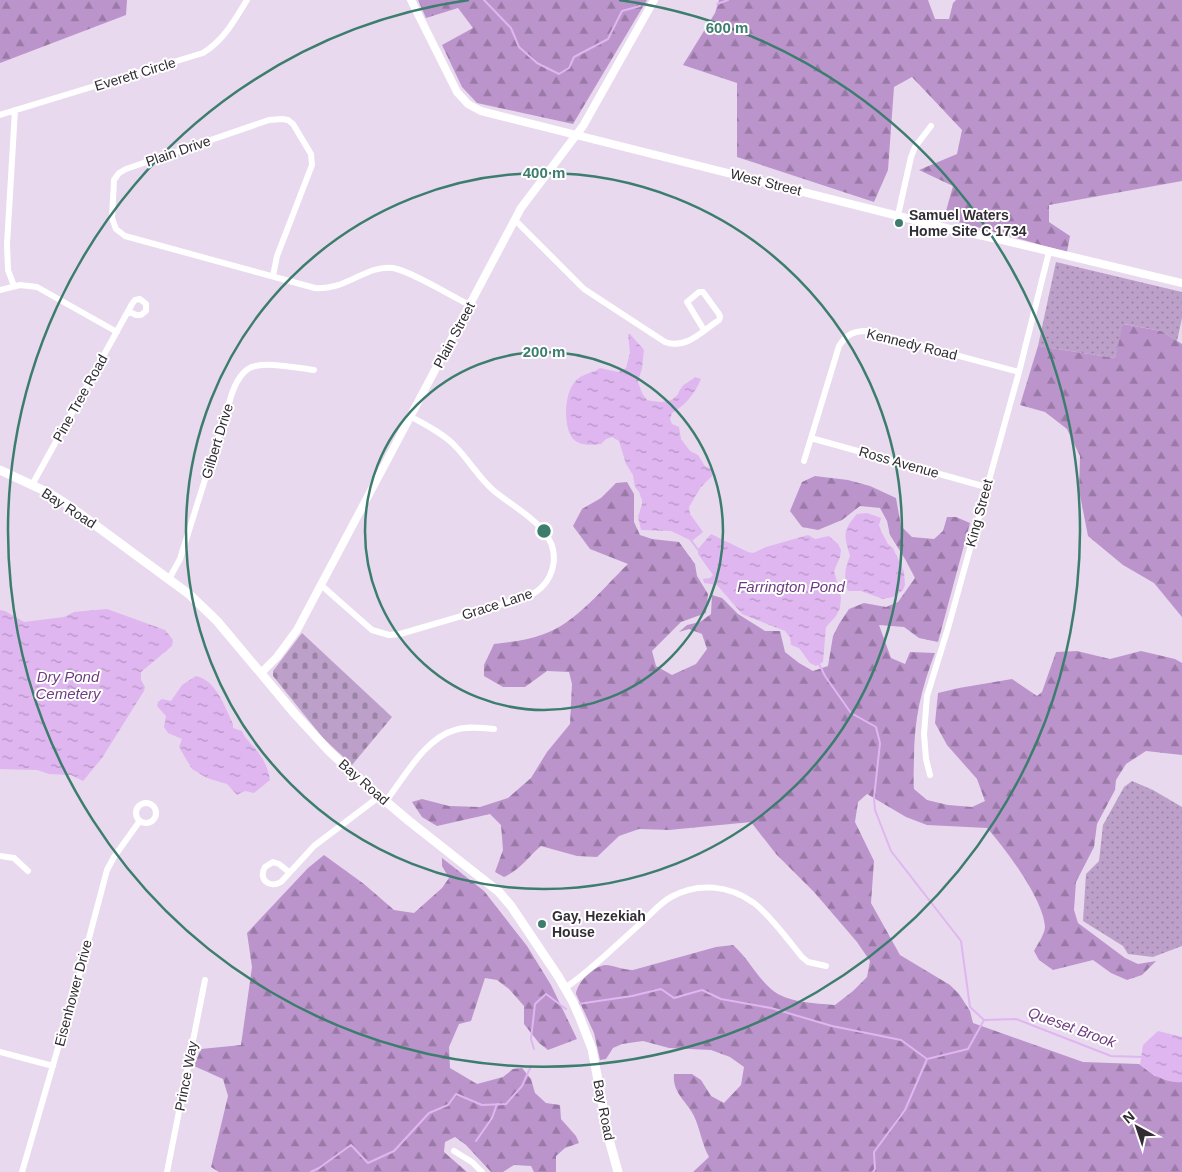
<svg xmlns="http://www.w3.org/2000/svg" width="1182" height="1172" font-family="Helvetica,sans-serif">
<defs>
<pattern id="grass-dots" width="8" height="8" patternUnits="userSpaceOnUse" patternTransform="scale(1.25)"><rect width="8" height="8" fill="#bda0c9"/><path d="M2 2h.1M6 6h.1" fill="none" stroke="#9a83a4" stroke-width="1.8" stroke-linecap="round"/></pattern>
<pattern id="forest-firs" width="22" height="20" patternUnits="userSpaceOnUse" patternTransform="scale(1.25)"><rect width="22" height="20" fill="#bc94cc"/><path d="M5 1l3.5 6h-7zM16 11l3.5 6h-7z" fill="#9979a6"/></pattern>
<pattern id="cemetery-stones" width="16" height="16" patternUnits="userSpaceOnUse" patternTransform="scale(1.25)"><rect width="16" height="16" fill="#bda0c9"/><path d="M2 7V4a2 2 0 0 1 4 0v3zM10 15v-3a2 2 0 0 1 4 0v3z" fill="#9a83a4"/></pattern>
<pattern id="water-ripples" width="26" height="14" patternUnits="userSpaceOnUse" patternTransform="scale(1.25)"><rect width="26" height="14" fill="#dfb6f0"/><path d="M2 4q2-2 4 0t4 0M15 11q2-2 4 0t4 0" fill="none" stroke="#b594c3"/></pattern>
</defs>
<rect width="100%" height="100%" fill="#e8d9ee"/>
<path fill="url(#grass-dots)" d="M1056,262L1182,292V318L1177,341L1161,331L1124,324L1115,358L1038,346Z
M1132,781L1153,790L1182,807V946L1153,957L1128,954L1123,946L1083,921L1086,874L1099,861L1103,825L1124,787Z"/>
<path fill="url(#forest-firs)" d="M0,0H127L126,15L0,63Z
M418,0H647L573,124L477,103L462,87L442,45L473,28L458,8L426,18Z
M719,0H928L935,19H949L953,3L956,0H1182V181L1049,205V222L1070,236L1067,252L944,218L953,186L919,170L957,154L962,130L912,77L894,87L888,170L874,202L737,157V83L683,65L715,13Z
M1123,324L1161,331L1182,344V617L1154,583L1123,565L1088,536L1079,490L1080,456L1067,429L1045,412L1020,405L1038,346L1115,358Z
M815,476L848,480L870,486L896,498L901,526L912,537L934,539L943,531L947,517H956L970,523L938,642L919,638L904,627L879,625L891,658L905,664L910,652L935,653C921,689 914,720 914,758C914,769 913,778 914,789L927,800L948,805L972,807L985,801L977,779L947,745L935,723L938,693L959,688L1012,679L1037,696L1042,692L1056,652L1077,651L1110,659L1141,651L1175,659L1182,663V755L1146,751L1126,764L1116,780L1115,790L1097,824L1094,847L1076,882L1074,910L1078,923L1125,958L1138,964L1156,961L1142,975L1127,980L1111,973L1093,960L1053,970L1039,960L1034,951C1037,945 1045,934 1045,927C1044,900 1005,848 987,828L927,825L906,817L867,794L858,802L855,822L874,861L871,903L900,955L950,985L959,994L970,1011L973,1023L1083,1062L1139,1064L1155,1076L1182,1080V1172H693L709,1157C702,1144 700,1129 694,1116C687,1101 672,1093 674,1074H692L701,1080L711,1096L724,1103L741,1085L744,1067L730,1057L711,1050L669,1048L643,1041L622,1044L613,1048L606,1059L600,1060L594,1033L576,994C577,983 593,966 606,965C611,965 624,970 633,970L716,947L733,945C748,958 756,976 771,989C787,1003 815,1003 835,1005L853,991L867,977L870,961L857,942L814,892L776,854L751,822L669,830L639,829L619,836L597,857L577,856L541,846C527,858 521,869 504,877L495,872L503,850L501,825L490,814L437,826L422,817L412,802L422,799L449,806L480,807L508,798L531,778L547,752L570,724L572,684L569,672L547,671L525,687H503L484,676V665L494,644C511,642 528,640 544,634C575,624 605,586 628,564L590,549L573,526L582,509L601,498L616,483L627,482L634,494V522L640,535L652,539L679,542L695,564L697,576L708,594L706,613L681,622L652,651L656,666L672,675L696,664L707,649L702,634L689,629L679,632L687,625L700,622L711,614L712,595L722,598L738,614L765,631H780L785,652L799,663L813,671L828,666L833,636L839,624L849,609L864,603L886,607L898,602L915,578L905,559L890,535L887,521L880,508L860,506L842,520L818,530L802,527L790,511L802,482Z
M324,855L364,884L394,910L414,913L442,888L449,878L442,866V858L484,891L527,946L551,985L577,1039L548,1050L539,1043L524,1024V1006L509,989L497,980L485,978L471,1021L459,1024L449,1047L450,1068L477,1084L503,1077L513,1069L522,1068L531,1079L535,1093L546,1103L560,1105L561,1119L576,1136L579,1143L565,1148L556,1156V1172H534L531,1166L514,1165L503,1172H491L466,1145L455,1137L445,1142L444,1152L467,1172H219L211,1167L228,1096L223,1079L194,1066L201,1049L241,1045L252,967L247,933L308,868Z"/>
<path fill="url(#cemetery-stones)" d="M302,633L392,717L352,765L323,738L273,676V671Z"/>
<path fill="url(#water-ripples)" d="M628,334H630L644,350L642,368L638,382L642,393L647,400C658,402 670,405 678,394C679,392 680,389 682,387C685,383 691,381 695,377L701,379C694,394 687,404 672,413L670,419L672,424L679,427L681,439L690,451L698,455L705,466L713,470V475L701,487L689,507L690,514L703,532L692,541L671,531L641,530L638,517L642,504V500L639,492L635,487L633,475L626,464L619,441L612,437L606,439L601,444C574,448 567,438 566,413C566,404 568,390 574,383C581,373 592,374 600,368L618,372L626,368L630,353Z
M867,513L881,518L879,525L881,531L888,544L893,548L904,572L905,585L903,590L893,597L883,599L861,591H848C843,578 845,568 850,556C844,535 842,531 857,514Z
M711,534L748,552L753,553L766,547L808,535L815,539L829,536L838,544L841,550L840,557L834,571L841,597L840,608L836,616L826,627L823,662L816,666L810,663L799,648L791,645L790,637L785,631L742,614L717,585L704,583L703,579L710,578L713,575L698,554V549Z
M107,609L165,630L173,640L172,646L141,672V680L145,687L144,691L102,758L83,781L71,775L49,774L37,770L0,769V610L5,611L24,622L64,617L74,612Z
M196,676C216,680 225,707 233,724V728L242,731C244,737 247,739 251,744C261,754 268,766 270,780L254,793L245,791L237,795L227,784L207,778L192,769L179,747L182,739L168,733L164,727L166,716L157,706L158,702L162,699L171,701L182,685Z
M1158,1031L1182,1037V1082C1166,1084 1152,1074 1140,1065L1143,1045Z"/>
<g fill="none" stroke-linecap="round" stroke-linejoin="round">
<path stroke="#dfb6f0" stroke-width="2" d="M484,0L511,28L519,47L537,63L559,74L569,68L574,57L608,39L622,11L640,6
M717,4L728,0
M690,539L699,551
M819,664L825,676L851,713L876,727L880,743L874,798L875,810L891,851L961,941L970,1007L984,1020
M578,1004L632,996L661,989L674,998L702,990L721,999L771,1008L832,1026L901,1040L927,1059
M984,1020L1016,1019L1111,1056L1142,1057
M534,1049L531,1039L535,1004L546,994L566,1009
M476,1141L492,1118L497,1104
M311,1172L319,1168L351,1145L368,1163L394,1151L429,1113L448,1105L456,1094L482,1105L506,1104L522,1086L531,1066
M873,1172L875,1169L874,1152L905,1110L927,1059L968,1049L984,1020"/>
<path stroke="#fff" stroke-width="6" d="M0,115L203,53C224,40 234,21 247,0
M898,215L911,157L915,147L931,126
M515,220L584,289L665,342C686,350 702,331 719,320L720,317L719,314L703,292H699L687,302L704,330
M273,276L277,256L312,165L311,154L293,124L288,120L282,119L269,120L126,169L119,173L114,180L112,218L116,229L125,236L315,288C338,290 353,277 374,270C380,268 386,267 393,268C413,272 449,295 470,305
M14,286L8,270L7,244L15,110
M0,290L20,285L37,287L117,332
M811,438L986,487
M804,461L839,346C846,335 853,331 866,331L1019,372
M32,485L132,304L135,300L140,299L146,304V311L141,315H136L128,311
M169,579L180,559L230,400C233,389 238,376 248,369C261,360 298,368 314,370
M321,585L372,630L389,635L400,634L527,597C540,591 550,581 553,566C561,529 516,510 493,490C478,477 469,460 455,446C443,433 425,425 410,416
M930,775L926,759L924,734L927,696L948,628L1019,372L1049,252
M386,801C404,778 425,738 455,730C467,726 481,728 494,729
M136 813a10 10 0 1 1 20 0a10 10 0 1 1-20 0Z
M0,856L14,858L28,871
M289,872L279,864L273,862L265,867C258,879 269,889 281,882L314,846L380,796
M565,988C592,970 615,946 640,924C650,915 660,903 671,897C698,882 729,885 754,903C772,917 787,939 802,957L808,962L826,966
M0,1052L53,1066
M454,1151L472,1162L482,1172
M22,1172L80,972L107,870L114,857L139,822
M167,1172L205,980"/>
<path stroke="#fff" stroke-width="8" d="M411,0L457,92L468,104L481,111L946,228L1002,240L1182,283
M261,673L277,657L297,630L521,208L583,126L654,0"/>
<path stroke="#fff" stroke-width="9" d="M0,470L49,493L68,505L189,594L217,621L295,714L329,751L357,777L409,821L499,892L511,906L558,976L573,1002L580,1018L592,1049L610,1143L618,1172"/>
</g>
<g fill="none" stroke="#3c7d6e" stroke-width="2.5">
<circle cx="544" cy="531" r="179"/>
<circle cx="544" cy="531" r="358"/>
<path d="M619 0A536 536 0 1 1 469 0"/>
</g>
<g fill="#3c7d6e" stroke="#fff" stroke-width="2">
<circle cx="899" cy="223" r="5"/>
<circle cx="542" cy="924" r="5"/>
</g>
<g text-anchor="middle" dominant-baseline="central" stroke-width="4" stroke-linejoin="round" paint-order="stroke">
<g font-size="14" fill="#322c34" stroke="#fff">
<text transform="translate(135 74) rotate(-17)">Everett Circle</text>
<text transform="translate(178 151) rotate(-19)">Plain Drive</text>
<text transform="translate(766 182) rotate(14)">West Street</text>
<text transform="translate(454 335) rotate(-62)">Plain Street</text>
<text transform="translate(912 344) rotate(14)">Kennedy Road</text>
<text transform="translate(80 398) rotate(-61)">Pine Tree Road</text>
<text transform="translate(217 441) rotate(-73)">Gilbert Drive</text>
<text transform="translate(899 462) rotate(16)">Ross Avenue</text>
<text transform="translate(69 508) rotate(33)">Bay Road</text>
<text transform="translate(979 513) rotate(-75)">King Street</text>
<text transform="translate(497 604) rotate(-18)">Grace Lane</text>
<text transform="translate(364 782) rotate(41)">Bay Road</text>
<text transform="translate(73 993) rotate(-75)">Eisenhower Drive</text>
<text transform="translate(186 1076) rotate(-79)">Prince Way</text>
<text transform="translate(604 1110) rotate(79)">Bay Road</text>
</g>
<g font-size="14" font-weight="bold" fill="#322c34" stroke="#fff" text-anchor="start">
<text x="909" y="215">Samuel Waters<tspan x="909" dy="16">Home Site C 1734</tspan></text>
<text x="552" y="916">Gay, Hezekiah<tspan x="552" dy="16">House</tspan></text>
</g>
<g font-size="15" font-style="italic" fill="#6e3c81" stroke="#fff">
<text x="791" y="586">Farrington Pond</text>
<text x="68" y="676">Dry Pond<tspan x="68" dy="17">Cemetery</tspan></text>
<text transform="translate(1072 1027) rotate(20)">Queset Brook</text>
</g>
</g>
<circle cx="544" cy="531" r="8" fill="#3c7d6e" stroke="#fff" stroke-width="2.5"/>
<g font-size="15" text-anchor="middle" font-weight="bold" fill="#3c7d6e" stroke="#fff" stroke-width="4" stroke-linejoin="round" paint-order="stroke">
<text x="727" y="33">600 m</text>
<text x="544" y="178">400 m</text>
<text x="544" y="357">200 m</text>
</g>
<g transform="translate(1137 1127) rotate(320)" stroke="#ffffff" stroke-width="4" paint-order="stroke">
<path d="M0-4L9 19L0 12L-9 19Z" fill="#322c34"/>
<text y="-8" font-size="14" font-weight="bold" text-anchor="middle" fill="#322c34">N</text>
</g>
</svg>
